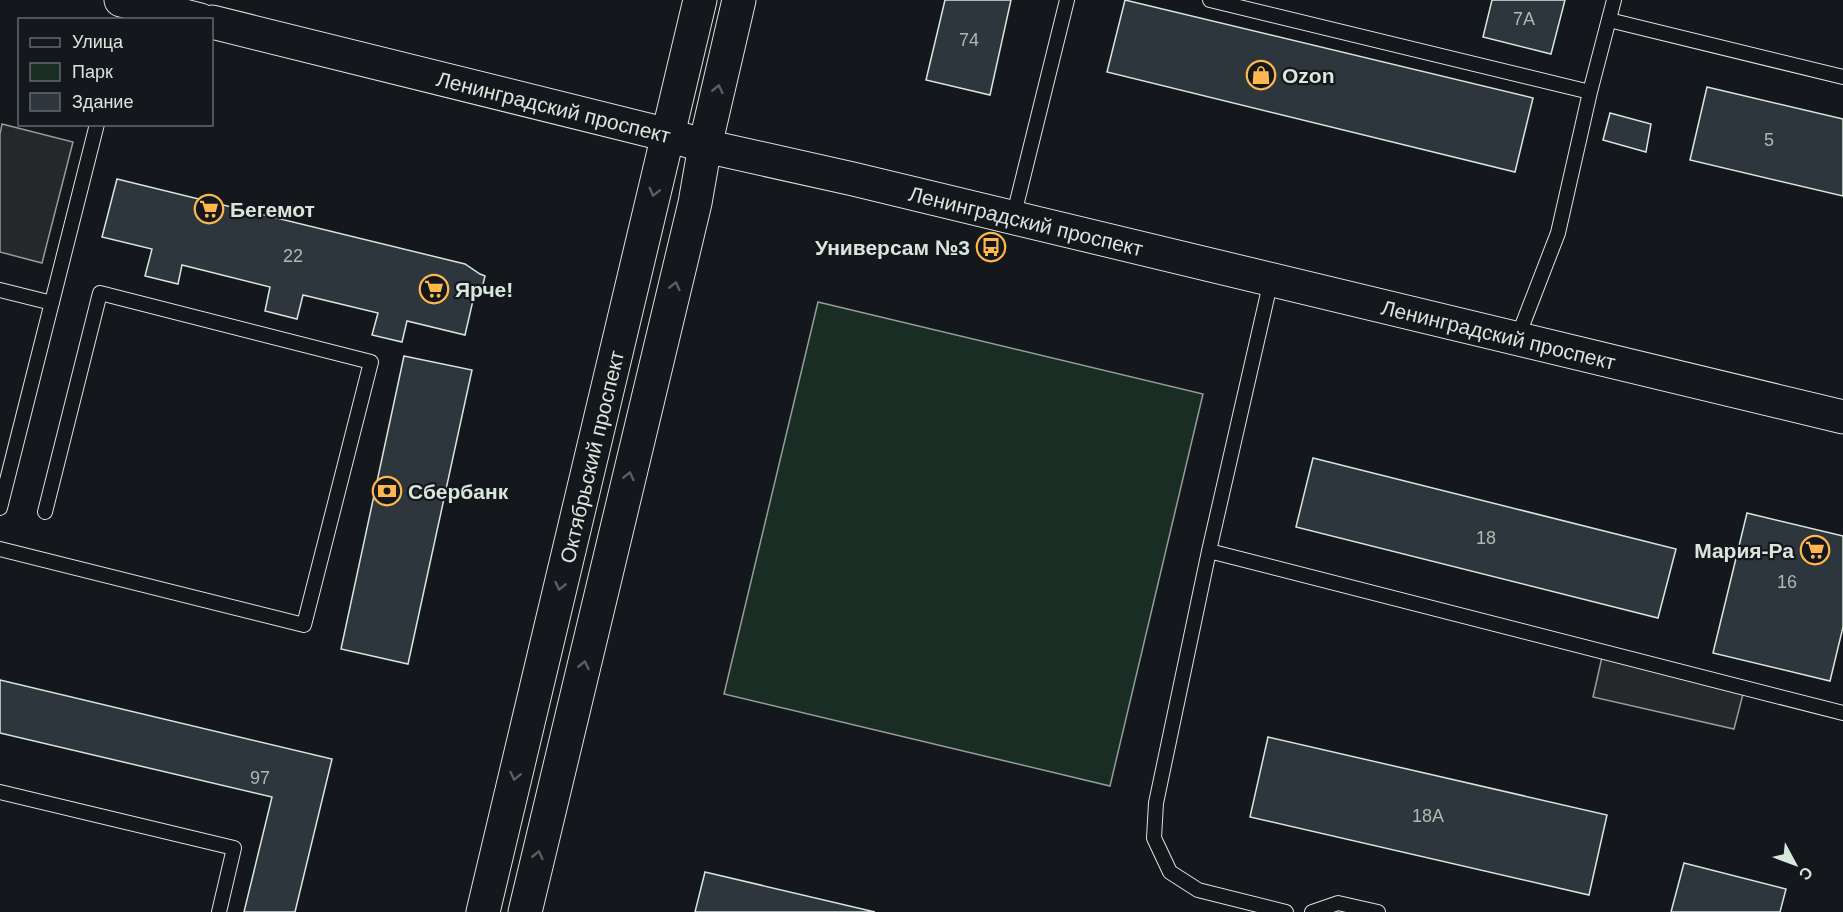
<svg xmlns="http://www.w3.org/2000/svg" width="1843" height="912" font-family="Arial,sans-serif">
<rect width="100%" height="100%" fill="#14181c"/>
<path fill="#1a2d24" stroke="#939e99" stroke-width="1.5" d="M818,302L1203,394L1110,786L724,694Z"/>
<path fill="#24282b" stroke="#939e99" stroke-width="1.5" d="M2,124L73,142L42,263L0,252V134Z
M1602,657L1744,690L1734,729L1593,697Z"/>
<path fill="#2c363c" stroke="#d8e6dc" stroke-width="1.5" d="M945,0H1011L990,95L926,80Z
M1125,0L1533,98L1515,172L1107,72Z
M1492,0H1565L1551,54L1483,37Z
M1707,87L1843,119V196L1690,160Z
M1610,113L1651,124L1646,152L1603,140Z
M117,179L465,264L480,274L485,276L480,297L474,296L465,335L407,321L402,342L372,335L378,313L303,295L297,319L265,311L270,287L182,265L178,284L145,276L152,249L102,237Z
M404,356L472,370L408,664L341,649Z
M1313,458L1676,549L1658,618L1296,527Z
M1747,513L1843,536V627L1830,681L1713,653Z
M0,680L332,759L295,912H244L272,797L0,733Z
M1268,737L1607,815L1589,895L1250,817Z
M1684,863L1786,889L1780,912H1671Z
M705,872L875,912H695Z"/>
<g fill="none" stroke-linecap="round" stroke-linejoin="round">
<g stroke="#d8e6dc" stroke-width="16">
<path id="lane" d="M1210,0L1590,92
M1609,20L1843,77
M1013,218L1067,0
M1271,280L1209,551L1156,803L1154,838L1170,872L1198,890L1286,912
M0,290L52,303
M1517,339L1558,233L1590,92L1614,0
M0,508L97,124
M0,549L304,625L371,362L100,293L45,512
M1209,551L1843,713
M0,792L234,848L219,912
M1312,912L1338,903L1378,912"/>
</g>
<g stroke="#d8e6dc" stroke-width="35">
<g id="secondary">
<path d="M121,0L200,20"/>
<path id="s1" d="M212,22L668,135L705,146L853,179L1843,417"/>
<path id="s2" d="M483,912L700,0"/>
<path d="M525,912L695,203L705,146L739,0"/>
</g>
</g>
<use href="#lane" stroke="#14181c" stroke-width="14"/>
<use href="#secondary" stroke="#14181c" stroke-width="33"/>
</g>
<defs><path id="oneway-chevron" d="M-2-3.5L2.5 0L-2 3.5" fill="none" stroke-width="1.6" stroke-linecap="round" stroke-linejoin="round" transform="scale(1.5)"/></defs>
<g stroke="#59605f">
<use href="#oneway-chevron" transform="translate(718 89) rotate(-77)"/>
<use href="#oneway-chevron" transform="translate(654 192) rotate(104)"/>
<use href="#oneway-chevron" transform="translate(675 286) rotate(-77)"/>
<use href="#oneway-chevron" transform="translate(629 476) rotate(-77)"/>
<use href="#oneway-chevron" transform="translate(560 586) rotate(103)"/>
<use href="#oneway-chevron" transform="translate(584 665) rotate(-77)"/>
<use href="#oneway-chevron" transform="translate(515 776) rotate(103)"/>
<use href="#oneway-chevron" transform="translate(538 855) rotate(-77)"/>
</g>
<defs>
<g id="shop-ring" transform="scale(1.5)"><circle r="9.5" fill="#14181c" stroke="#ffb74d" stroke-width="1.5"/><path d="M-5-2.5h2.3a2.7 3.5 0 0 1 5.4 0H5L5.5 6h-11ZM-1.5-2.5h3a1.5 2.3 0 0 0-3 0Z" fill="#ffb74d"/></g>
<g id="supermarket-ring" transform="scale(1.5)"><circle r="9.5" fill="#14181c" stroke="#ffb74d" stroke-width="1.5"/><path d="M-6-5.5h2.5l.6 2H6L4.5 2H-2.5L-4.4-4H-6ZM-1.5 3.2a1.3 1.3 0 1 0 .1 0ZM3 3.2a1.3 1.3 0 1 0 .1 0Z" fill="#ffb74d"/></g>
<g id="bus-ring" transform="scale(1.5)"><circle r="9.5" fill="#14181c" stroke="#ffb74d" stroke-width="1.5"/><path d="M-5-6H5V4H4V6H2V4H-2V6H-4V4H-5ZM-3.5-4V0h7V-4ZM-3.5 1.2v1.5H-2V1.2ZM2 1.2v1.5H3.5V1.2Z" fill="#ffb74d"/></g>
<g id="bank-ring" transform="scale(1.5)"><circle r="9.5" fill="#14181c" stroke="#ffb74d" stroke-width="1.5"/><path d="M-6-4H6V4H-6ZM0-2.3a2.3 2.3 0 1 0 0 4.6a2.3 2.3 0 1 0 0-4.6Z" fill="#ffb74d"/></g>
</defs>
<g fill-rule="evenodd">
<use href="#shop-ring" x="1261" y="75"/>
<use href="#supermarket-ring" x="209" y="209"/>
<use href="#bus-ring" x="991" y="247"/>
<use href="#supermarket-ring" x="434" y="289"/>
<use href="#bank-ring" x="387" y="491"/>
<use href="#supermarket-ring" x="1815" y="550"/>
</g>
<g text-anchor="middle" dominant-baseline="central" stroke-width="4.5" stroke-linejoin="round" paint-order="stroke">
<g font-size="18" fill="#adbab4">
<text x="1524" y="19">7А</text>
<text x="969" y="40">74</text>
<text x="1769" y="140">5</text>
<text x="293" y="256">22</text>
<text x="1486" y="538">18</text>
<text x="1787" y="582">16</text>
<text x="260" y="778">97</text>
<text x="1428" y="816">18А</text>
</g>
<g font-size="21" font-weight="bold" fill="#d8e6dc" stroke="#14181c" text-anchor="start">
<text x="1282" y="75">Ozon</text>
<text x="230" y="209">Бегемот</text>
<text x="970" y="247" text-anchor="end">Универсам №3</text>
<text x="455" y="289">Ярче!</text>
<text x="408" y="491">Сбербанк</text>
<text x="1794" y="550" text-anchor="end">Мария-Ра</text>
</g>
<g font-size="21" fill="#d8e6dc" stroke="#14181c">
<text stroke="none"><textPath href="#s1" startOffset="352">Ленинградский проспект</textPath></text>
<text stroke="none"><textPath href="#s1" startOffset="838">Ленинградский проспект</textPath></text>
<text stroke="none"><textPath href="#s1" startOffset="1324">Ленинградский проспект</textPath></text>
<text stroke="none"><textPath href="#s2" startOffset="468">Октябрьский проспект</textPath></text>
</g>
</g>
<rect x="18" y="18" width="195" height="108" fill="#14181c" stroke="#626a69" stroke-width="1.5"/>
<rect x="30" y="38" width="30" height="9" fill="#14181c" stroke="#626a69" stroke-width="1.5"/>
<text x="72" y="48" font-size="18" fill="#d8e6dc">Улица</text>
<rect x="30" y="63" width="30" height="18" fill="#1a2d24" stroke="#626a69" stroke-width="1.5"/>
<text x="72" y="78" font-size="18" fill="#d8e6dc">Парк</text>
<rect x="30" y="93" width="30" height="18" fill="#2c363c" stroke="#626a69" stroke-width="1.5"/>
<text x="72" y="108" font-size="18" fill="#d8e6dc">Здание</text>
<g transform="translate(1795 864) rotate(131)" stroke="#14181c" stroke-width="4.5" paint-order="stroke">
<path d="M0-4.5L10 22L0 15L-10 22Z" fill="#d8e6dc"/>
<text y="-9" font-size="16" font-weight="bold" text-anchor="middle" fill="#d8e6dc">С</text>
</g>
</svg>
